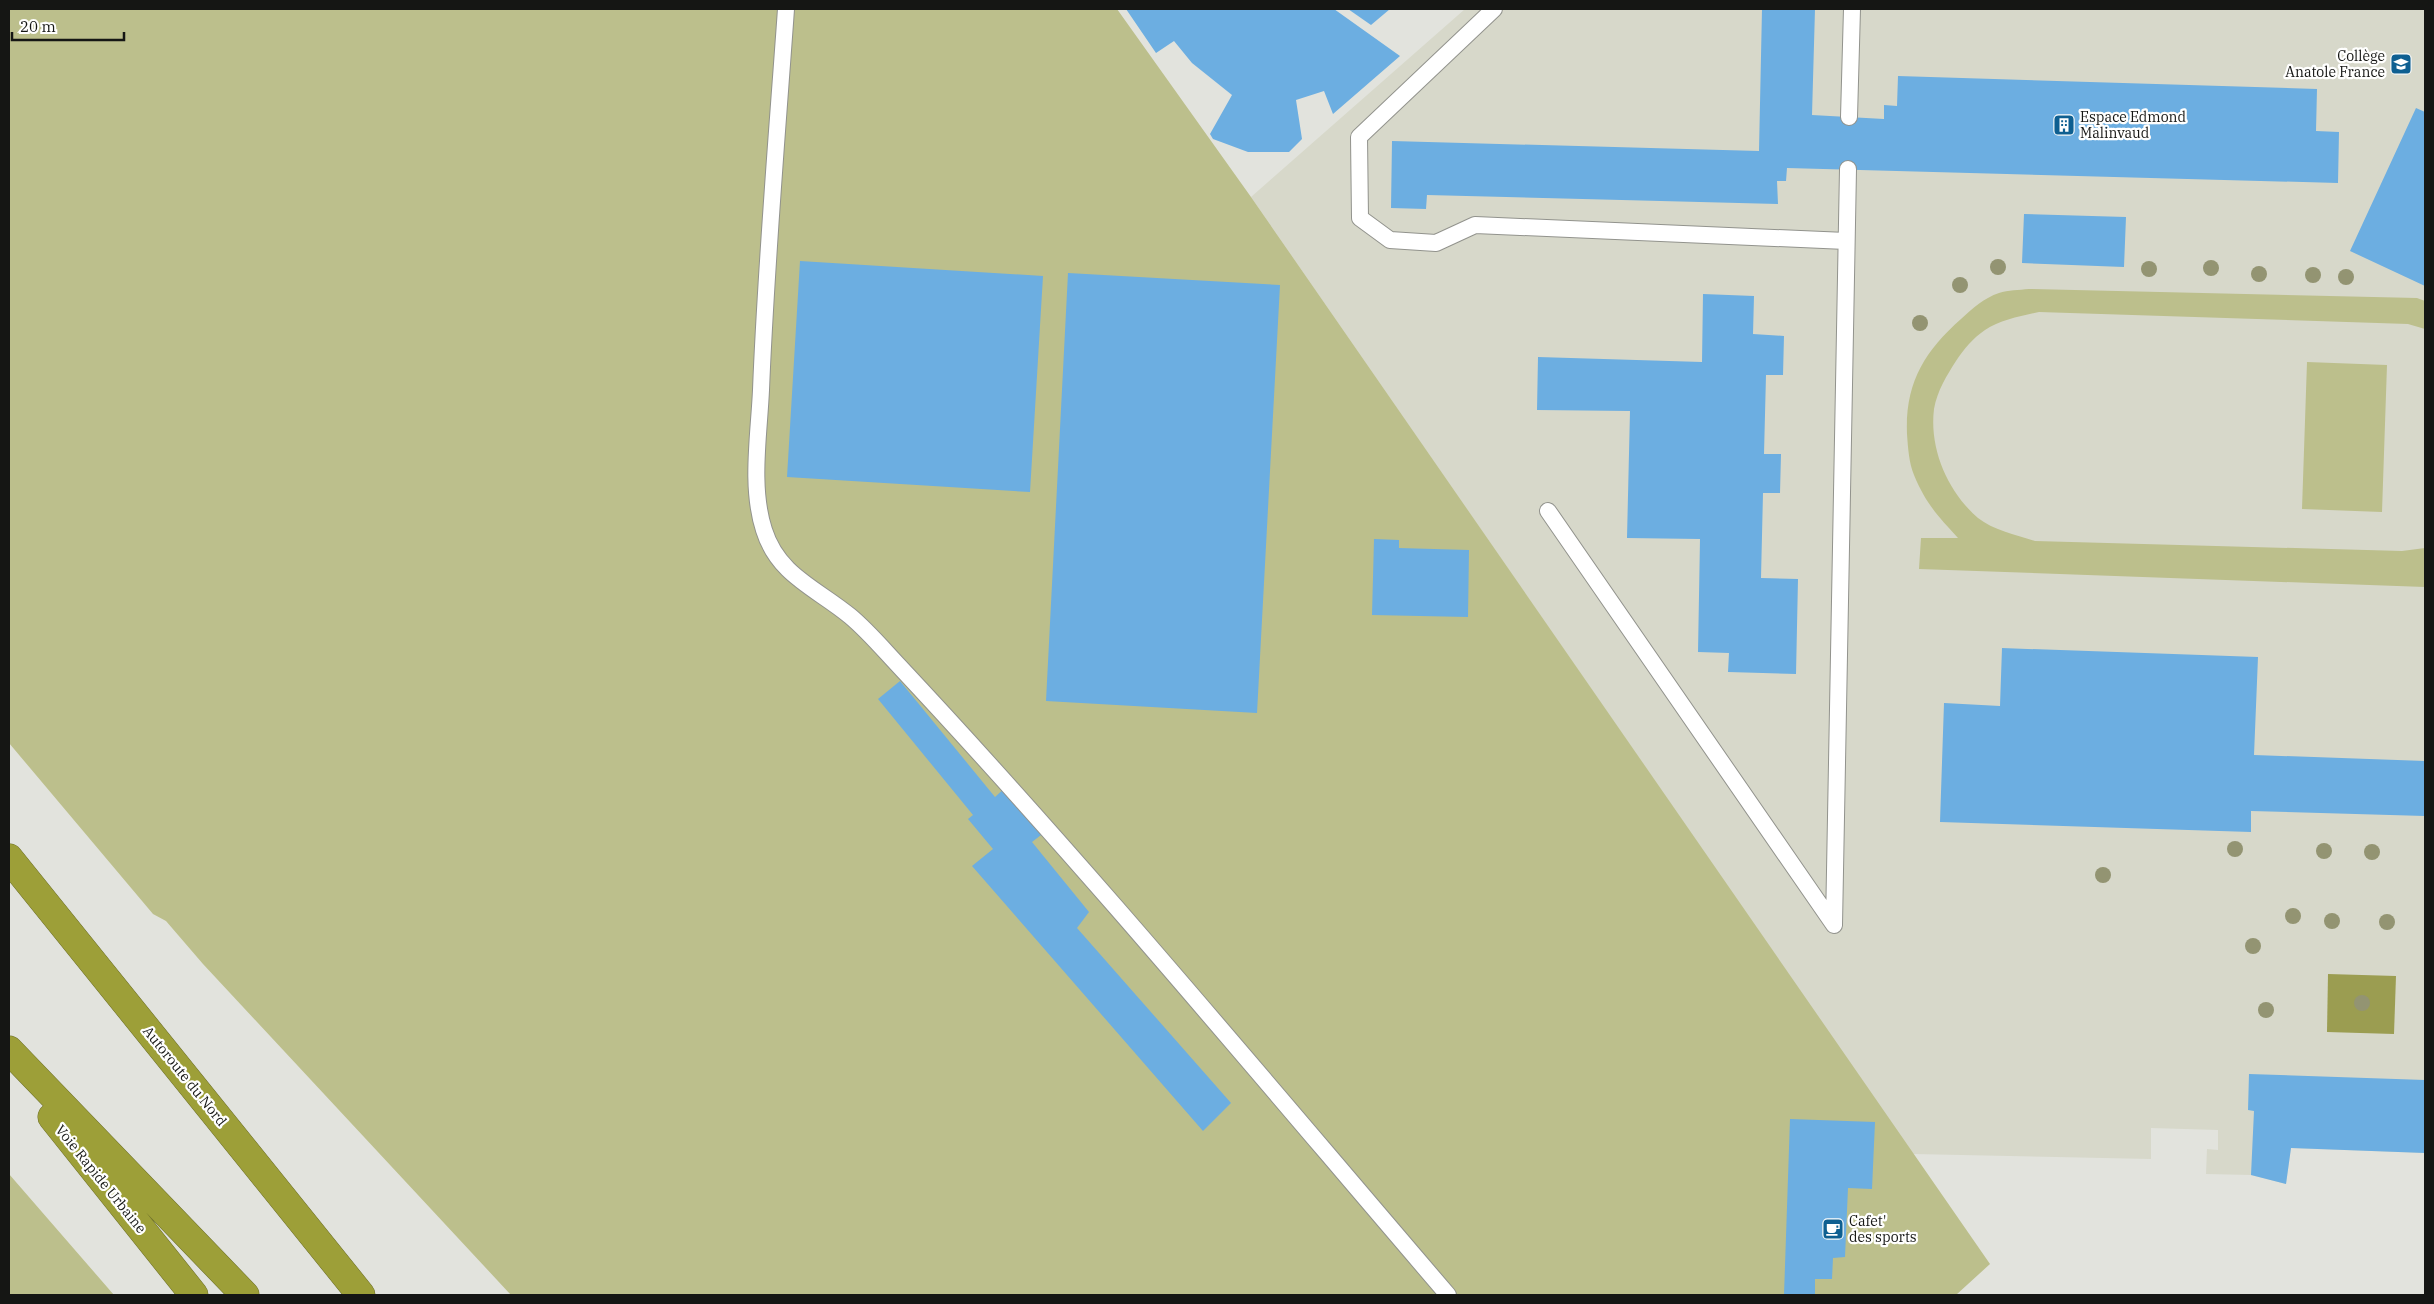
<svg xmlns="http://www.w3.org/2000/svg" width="2434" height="1304" font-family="'IBM Plex Serif',serif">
<rect width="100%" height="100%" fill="#e2e3dd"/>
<path fill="#d7d8ca" d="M1465,9H2425V1153L2291,1148L2286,1184L2251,1175L2206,1174L2207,1149L2218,1150V1130L2151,1128V1159L1913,1154L1251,197Z"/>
<path fill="#bcbf8c" d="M9,9H1117L1251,197L1990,1264L1956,1295H511L203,964L166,921L153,914L9,743Z
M2029,289L2417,298L2425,301V329L2408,324L2039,312C2021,316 2000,320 1985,330C1973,338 1964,349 1956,361C1947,375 1937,391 1934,409C1929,449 1948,492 1978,518C1993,530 2016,535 2035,541L2402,551L2425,548V587L1919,569L1921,538H1958C1938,516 1926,504 1914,475C1909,463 1908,448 1907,434C1905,383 1924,352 1961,319C1973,308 1984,298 1999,293C2008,290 2019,290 2029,289Z
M2307,362L2387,365L2382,512L2302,509Z
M9,1174L114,1295H9Z"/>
<path fill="#9b9d51" d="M2328,974L2396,976L2394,1034L2327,1032Z"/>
<path fill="#6caee1" d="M1126,9H1334L1400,56L1333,114L1324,91L1296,100L1302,139L1289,152H1248L1213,139L1210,134L1232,95L1192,63L1174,41L1156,53Z
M1348,9H1390L1371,25Z
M1762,9H1815L1812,115L1884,119V105L1897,106L1898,76L2317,89L2316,131L2339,132L2338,183L1787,168L1786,181H1777L1778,204L1427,195L1426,209L1391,208L1392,141L1759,151Z
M2416,108L2425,112V286L2350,251Z
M2024,214L2126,217L2124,267L2022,263Z
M800,261L1043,276L1030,492L787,477Z
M1068,273L1280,285L1257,713L1046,701Z
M1703,294L1754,296L1753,334L1784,336L1783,375H1766L1764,454H1781L1780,493H1763L1761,578L1798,579L1796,674L1728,672L1729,653L1698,652L1700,539L1627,538L1630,411L1537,410L1538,357L1702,362Z
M1374,539L1399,540V548L1469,550L1468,617L1372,615Z
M2002,648L2258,657L2254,755L2425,761V816L2251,811V832L1940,822L1944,703L2000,706Z
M900,681L995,797L1007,786L1045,832L1032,842L1089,912L1077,928L1231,1103L1203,1131L972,866L993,849L968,819L973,815L878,699Z
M2249,1074L2425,1080V1153L2291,1148L2286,1184L2251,1175L2254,1111L2248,1110Z
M1790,1119L1875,1122L1872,1189L1848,1188L1845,1257L1833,1258L1832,1279H1815V1295H1784Z"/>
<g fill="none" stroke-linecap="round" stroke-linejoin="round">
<g stroke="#92938d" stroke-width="18">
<path id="lane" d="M786,9C777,136 766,263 761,390C759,435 750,487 764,530C778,575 816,588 850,616C868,631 883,649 899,666C1089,869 1267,1084 1448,1295
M1494,9L1359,137L1360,218L1390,240L1436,243L1475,225L1846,241
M1849,117L1852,9
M1548,511L1834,925
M1834,925L1848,169"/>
</g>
<g stroke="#6d6f2b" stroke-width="29">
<path id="highway" d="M9,858L361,1295
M9,1050L245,1295
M52,1117L194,1295"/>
</g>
<use href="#lane" stroke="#fff" stroke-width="16"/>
<use href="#highway" stroke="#9d9f38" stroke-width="28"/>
</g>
<g fill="#939472">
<circle cx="1998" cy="267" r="8"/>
<circle cx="2211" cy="268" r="8"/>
<circle cx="2149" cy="269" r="8"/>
<circle cx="2259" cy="274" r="8"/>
<circle cx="2313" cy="275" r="8"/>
<circle cx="2346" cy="277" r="8"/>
<circle cx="1960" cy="285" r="8"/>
<circle cx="1920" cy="323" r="8"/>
<circle cx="2235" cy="849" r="8"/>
<circle cx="2324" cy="851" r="8"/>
<circle cx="2372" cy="852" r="8"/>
<circle cx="2103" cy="875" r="8"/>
<circle cx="2293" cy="916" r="8"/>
<circle cx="2332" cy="921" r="8"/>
<circle cx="2387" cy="922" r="8"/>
<circle cx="2253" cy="946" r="8"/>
<circle cx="2362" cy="1003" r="8"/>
<circle cx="2266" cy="1010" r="8"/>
</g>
<defs>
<g id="school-square" transform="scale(1.125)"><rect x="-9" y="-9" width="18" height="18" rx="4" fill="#0e5f91" stroke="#fffffe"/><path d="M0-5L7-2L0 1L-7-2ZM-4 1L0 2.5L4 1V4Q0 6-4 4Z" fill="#fff"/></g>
<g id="building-square" transform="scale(1.125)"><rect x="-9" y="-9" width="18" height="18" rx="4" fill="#0e5f91" stroke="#fffffe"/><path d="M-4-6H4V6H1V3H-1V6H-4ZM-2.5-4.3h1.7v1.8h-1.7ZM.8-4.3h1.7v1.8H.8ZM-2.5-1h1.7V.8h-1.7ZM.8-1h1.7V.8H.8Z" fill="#fff"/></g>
<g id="cafe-square" transform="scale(1.125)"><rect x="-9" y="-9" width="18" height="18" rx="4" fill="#0e5f91" stroke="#fffffe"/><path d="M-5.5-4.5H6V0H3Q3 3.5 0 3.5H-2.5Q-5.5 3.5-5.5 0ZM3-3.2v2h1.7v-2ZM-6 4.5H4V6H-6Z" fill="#fff"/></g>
</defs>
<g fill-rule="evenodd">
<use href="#school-square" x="2401" y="64"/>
<use href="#building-square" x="2064" y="125"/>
<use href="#cafe-square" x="1833" y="1229"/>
</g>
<g text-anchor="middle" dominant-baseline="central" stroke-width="4.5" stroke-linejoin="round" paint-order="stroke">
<g font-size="14" fill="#151614" stroke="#fffffe" text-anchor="start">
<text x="2385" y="56" text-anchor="end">Collège<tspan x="2385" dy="16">Anatole France</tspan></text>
<text x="2080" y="117">Espace Edmond<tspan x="2080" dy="16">Malinvaud</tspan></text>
<text x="1849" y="1221">Cafet'<tspan x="1849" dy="16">des sports</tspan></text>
</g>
<g font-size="14" fill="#151614" stroke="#fffffe">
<text transform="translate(185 1076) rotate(51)">Autoroute du Nord</text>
<text transform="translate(101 1179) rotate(51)">Voie Rapide Urbaine</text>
</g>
</g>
<rect width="2434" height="1304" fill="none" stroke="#151614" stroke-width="20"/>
<path d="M12 32v8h112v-8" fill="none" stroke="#151614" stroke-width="2.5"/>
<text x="20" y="32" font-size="15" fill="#151614" stroke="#fffffe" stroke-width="4" paint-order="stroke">20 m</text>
</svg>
